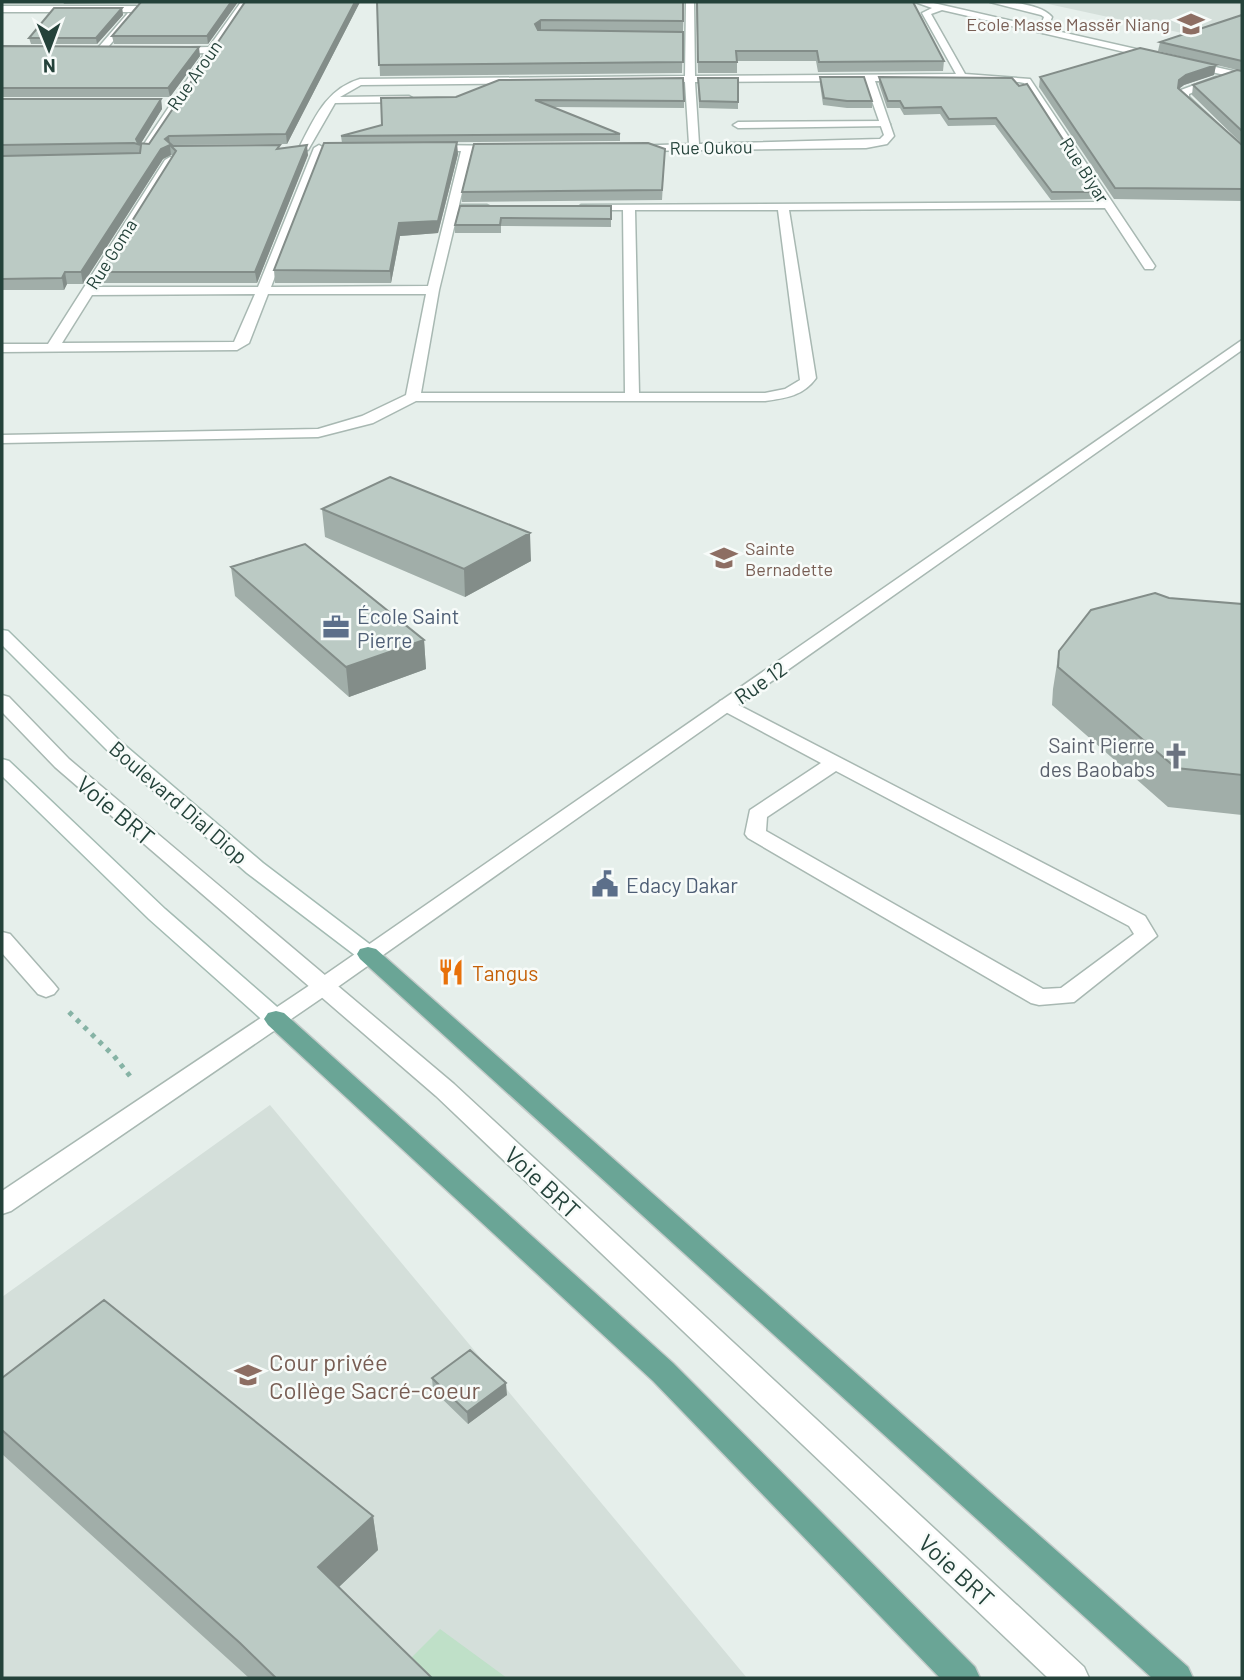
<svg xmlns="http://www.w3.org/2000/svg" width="1244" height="1680" font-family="Barlow,sans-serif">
<rect width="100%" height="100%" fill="#e6efeb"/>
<path fill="#d4dfda" d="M1039,2H1242V46Z
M270,1105L747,1678H2V1297Z"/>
<path fill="#bfe0c8" d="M440,1629L507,1678H391Z"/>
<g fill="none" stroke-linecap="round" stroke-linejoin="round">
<g stroke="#a8b8b2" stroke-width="3">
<path id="lane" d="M990,2C1007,1 1041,4 1052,17L1047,30L1043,33L1039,30L1044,17L1041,15Z
M885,121L890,124L889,126L738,128L733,125L738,122Z
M2,695L9,697L69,759L454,1084L1084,1667L1089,1678H1048L436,1096L55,767L2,712Z
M727,699L1145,916L1157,936L1074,1002L1039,1005L1031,1003L748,838L745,834L750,810L821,763L720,709L718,705L720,701ZM836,771L1129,926L1134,934L1061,988L1043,989L766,831L767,817Z"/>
</g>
<g stroke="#a8b8b2" stroke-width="3">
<path id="street" d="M241,2H249L179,103L149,152H141L140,150L205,53L172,54L167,51L172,48L209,47Z
M686,2H694L695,76L956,74L922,13L932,8L915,2H929L1242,73V79L942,10L931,14L965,74L1030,79L1155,266L1153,269H1145L1105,208L789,210L816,378C803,396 786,398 765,401H416L373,423L318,437L2,443V435L318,429L362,416L406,395L426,294H268L249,343L237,350L2,352V344H48L165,160L170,157L175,160L97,287H258L314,148L319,145L324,148L271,287L428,286L461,151H431L426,148L431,145L505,146L506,148L501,151H472L459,205H487L493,208L487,211H458L439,290L421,393H625L623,210H585L579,207L581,205L1101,202L1024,83L1019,82L875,81L894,136L887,144L866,148L634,151L629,148L630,146L689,144L685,82L361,85L340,97L409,96L414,99L409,102L335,103L308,150L299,148C314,119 326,89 360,79L685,76ZM865,81L884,135L880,139L699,144L695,82ZM635,210H778L800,380L785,389L765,393H639ZM255,294L234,342L62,343L92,295Z
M2,6H136L140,9L136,12H2Z
M128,13L135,15L103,53H97V49Z
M1216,77L1224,79L1189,94V97L1242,147V155L1179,98L1181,90Z
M1242,340V350L332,991L11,1211L2,1214V1191L316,981Z
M2,932L10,934L54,984L58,989L54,994L46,997L38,994L2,953Z"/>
</g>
<g stroke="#a4bbb3" stroke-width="3">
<path id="secondary" d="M2,630L8,631L121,742L263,863L376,949L379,954L376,959L368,961L360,959L247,873L107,750L2,645Z
M2,759L9,761L165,909L284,1013L288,1019L284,1025L276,1027L268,1025L149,919L2,776Z"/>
</g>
<g stroke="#c2cac8" stroke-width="3">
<path id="primary" d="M368,947L376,949L1188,1667L1193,1678H1152L360,959L357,954L360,949Z
M276,1011L284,1013L673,1363L975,1667L980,1678H940L653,1381L268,1025L264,1019L268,1013Z"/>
</g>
<path stroke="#86b3a5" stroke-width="5" stroke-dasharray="4.5 6" stroke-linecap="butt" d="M69,1012L114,1056L130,1076"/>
<use href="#lane" fill="#fff" fill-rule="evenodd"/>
<use href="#street" fill="#fff" fill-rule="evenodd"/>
<use href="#secondary" fill="#fff" fill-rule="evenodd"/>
<use href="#primary" fill="#6aa596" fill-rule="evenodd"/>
</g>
<path fill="#a1aea9" d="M63,2H135L133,3L64,4Z
M238,2L208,44H114L112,36Z
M360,2L287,144L172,145L280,149L308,155L257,283H102L100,272L173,156L171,155L163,159L83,284H67L64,290H2V157L97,154L2,156V99H161L162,109L141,143L149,144Z
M377,2H684L683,31H569L683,32L682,73L380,76Z
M696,2H913L944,61L943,71L818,72L816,61H737V73H698Z
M122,8L123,15L97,44H31L29,38Z
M1242,15V144L1192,95L1193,85L1237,70L1158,51L1160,42Z
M2,46L200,56L170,97H2Z
M1216,65L1214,75L1184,85L1179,89L1242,145V201L1114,199L1039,87L1040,77Z
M820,77L872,101V108H847L823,105L820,84Z
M879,77L1012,78L1097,192L1096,199L1051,200L995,125L948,126L940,114L904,115L900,108H887L879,84Z
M698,78H738V109L699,108Z
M381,98L684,101V108L553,107L620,134V141L342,143L341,136L382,125Z
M665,149L662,200L462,202V192Z
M458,154L438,233L400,236L391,283H275L274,270Z
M460,206H611V227L501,226V233H455V225Z
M322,509L531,561L465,597L325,537Z
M231,567L424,640L426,669L349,697L235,596Z
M1169,598L1242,604V815L1168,807L1052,705L1053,689L1059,651Z
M2,1378L373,1516L378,1550L339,1587L432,1678H249L2,1454Z
M432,1378L507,1395L468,1424L433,1390Z"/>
<path fill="#838d89" d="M231,2H238L208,44L207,36Z
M355,2H360L287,144L286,134Z
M122,8L123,15L97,44L96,38Z
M541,20V30L535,34V24Z
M199,47L200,56L170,97L168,88Z
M1216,65L1214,75L1184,85L1177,90L1179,80L1186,75Z
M161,99L162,109L140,145L136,139Z
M169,136L171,155L163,159L83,284L81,272L165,139Z
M457,142L458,154L438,233L400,236L391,283L390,271L399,223Z
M307,145L308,155L257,283L255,272Z
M65,272L67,284L64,290L62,278Z
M530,533L531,561L465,597L464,569Z
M424,640L426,669L349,697L346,667Z
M506,1383L507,1395L468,1424L467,1412Z
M373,1516L378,1550L324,1601L318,1567Z"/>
<path fill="#bbcac4" stroke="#838d89" stroke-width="2" d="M141,2H231L207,36H112Z
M245,2H355L286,134L169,136L165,139L173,146L280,145L277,149L307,145L255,272H100L176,151L170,145L161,149L81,272H65L62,278L2,279V156L140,153L141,145L134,143L2,145V99H161L136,139L138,143L149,144Z
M377,2H683V21L541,20L535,24L538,30L683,32V62L379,65Z
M697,2H913L944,61L819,62L817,51H736L737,62H698Z
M54,8H122L96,38H29Z
M1242,15V61L1160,42Z
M2,46L199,47L168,88H2Z
M1140,48L1216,65L1186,75L1179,80L1178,88L1242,145V189L1115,188L1040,77Z
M1237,70L1242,71V131L1193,85Z
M820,77H864L872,101H847L824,98Z
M879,77L1012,78L1019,86L1027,84L1097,192H1052L996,118L949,119L941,107L904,108L900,101H888Z
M683,78L684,101L535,100L620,134L341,136L382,125L381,98L456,97L499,80Z
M698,78H738V102L700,101Z
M457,142L438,221L399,223L390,271L274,270L324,143Z
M648,143L665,149L662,190L462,192L474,144Z
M460,206H611V219L501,218L500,225H455Z
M390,477L530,533L464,569L322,509Z
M305,544L424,640L346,667L231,567Z
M1155,593L1169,598L1242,604V775L1176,768L1058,667L1059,651L1091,610Z
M104,1300L373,1516L318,1567L432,1678H276L240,1643L2,1430V1378Z
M470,1350L506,1383L467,1412L432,1378Z"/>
<defs>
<g id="school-bare" transform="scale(2.1)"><path d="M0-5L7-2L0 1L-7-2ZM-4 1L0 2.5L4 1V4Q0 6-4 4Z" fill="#8d6e63" stroke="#f7fbf9" stroke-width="2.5" paint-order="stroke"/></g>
<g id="office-bare" transform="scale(2.1)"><path d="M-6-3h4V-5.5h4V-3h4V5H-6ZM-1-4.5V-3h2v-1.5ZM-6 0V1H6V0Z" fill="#5c6f8a" stroke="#f7fbf9" stroke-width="2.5" paint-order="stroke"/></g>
<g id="church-bare" transform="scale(2.1)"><path d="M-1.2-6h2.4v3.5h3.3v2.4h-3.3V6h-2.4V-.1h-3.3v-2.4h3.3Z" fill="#6b7280" stroke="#f7fbf9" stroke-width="2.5" paint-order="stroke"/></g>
<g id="civic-bare" transform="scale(2.1)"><path d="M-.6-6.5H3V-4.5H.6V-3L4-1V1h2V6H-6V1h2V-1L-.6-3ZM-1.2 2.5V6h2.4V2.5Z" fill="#5c6f8a" stroke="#f7fbf9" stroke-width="2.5" paint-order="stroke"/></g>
<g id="restaurant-bare" transform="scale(2.1)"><path d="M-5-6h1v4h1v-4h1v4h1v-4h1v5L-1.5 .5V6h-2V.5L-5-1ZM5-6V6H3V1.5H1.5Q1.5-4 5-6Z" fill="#e8710a" stroke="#f7fbf9" stroke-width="2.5" paint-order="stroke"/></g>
</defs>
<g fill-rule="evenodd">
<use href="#school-bare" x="1191" y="24"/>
<use href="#school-bare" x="724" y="558"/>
<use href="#office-bare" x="336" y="627"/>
<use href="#church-bare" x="1176" y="756"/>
<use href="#civic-bare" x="605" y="884"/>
<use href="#restaurant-bare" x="451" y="972"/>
<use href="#school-bare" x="248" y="1375"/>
</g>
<g text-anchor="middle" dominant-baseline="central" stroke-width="5" stroke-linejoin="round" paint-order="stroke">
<g font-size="18" fill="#785e54" stroke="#f7fbf9" text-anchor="end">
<text x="1170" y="24">Ecole Masse Massër Niang</text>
<text x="745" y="548" text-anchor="start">Sainte<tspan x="745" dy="21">Bernadette</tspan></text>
</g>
<g font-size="18" fill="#24423a" stroke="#f7fbf9">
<text transform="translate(194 75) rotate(-55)">Rue Aroun</text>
<text transform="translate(711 147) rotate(-1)">Rue Oukou</text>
<text transform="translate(1085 170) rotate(57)">Rue Biyar</text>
<text transform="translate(111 254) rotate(-58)">Rue Goma</text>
</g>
<g font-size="21" fill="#4e5e75" stroke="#f7fbf9" text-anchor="start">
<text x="357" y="615">École Saint<tspan x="357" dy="24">Pierre</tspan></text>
<text x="626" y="884">Edacy Dakar</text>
</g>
<g font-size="21" fill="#24423a" stroke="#f7fbf9">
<text transform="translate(760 682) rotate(-35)">Rue 12</text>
<text transform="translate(179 802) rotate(41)">Boulevard Dial Diop</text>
</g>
<g font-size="21" fill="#5b616d" stroke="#f7fbf9" text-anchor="end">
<text x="1155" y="744">Saint Pierre<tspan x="1155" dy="24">des Baobabs</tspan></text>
</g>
<g font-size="21" fill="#c56008" stroke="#f7fbf9" text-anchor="start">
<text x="472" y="972">Tangus</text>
</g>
<g font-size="24" fill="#24423a" stroke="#f7fbf9">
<text transform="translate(116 810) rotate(40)">Voie BRT</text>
<text transform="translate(543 1182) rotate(43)">Voie BRT</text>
<text transform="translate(957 1570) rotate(43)">Voie BRT</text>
</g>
<g font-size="24" fill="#785e54" stroke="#f7fbf9" text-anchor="start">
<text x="269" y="1361">Cour privée<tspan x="269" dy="28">Collège Sacré-coeur</tspan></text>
</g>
</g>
<rect width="1244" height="1680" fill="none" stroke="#24423a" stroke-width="7"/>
<g transform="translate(49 49) rotate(179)" stroke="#f7fbf9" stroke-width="5" paint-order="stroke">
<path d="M0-5L12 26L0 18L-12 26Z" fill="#24423a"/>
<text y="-10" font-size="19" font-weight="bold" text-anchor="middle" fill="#24423a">N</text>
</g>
</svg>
